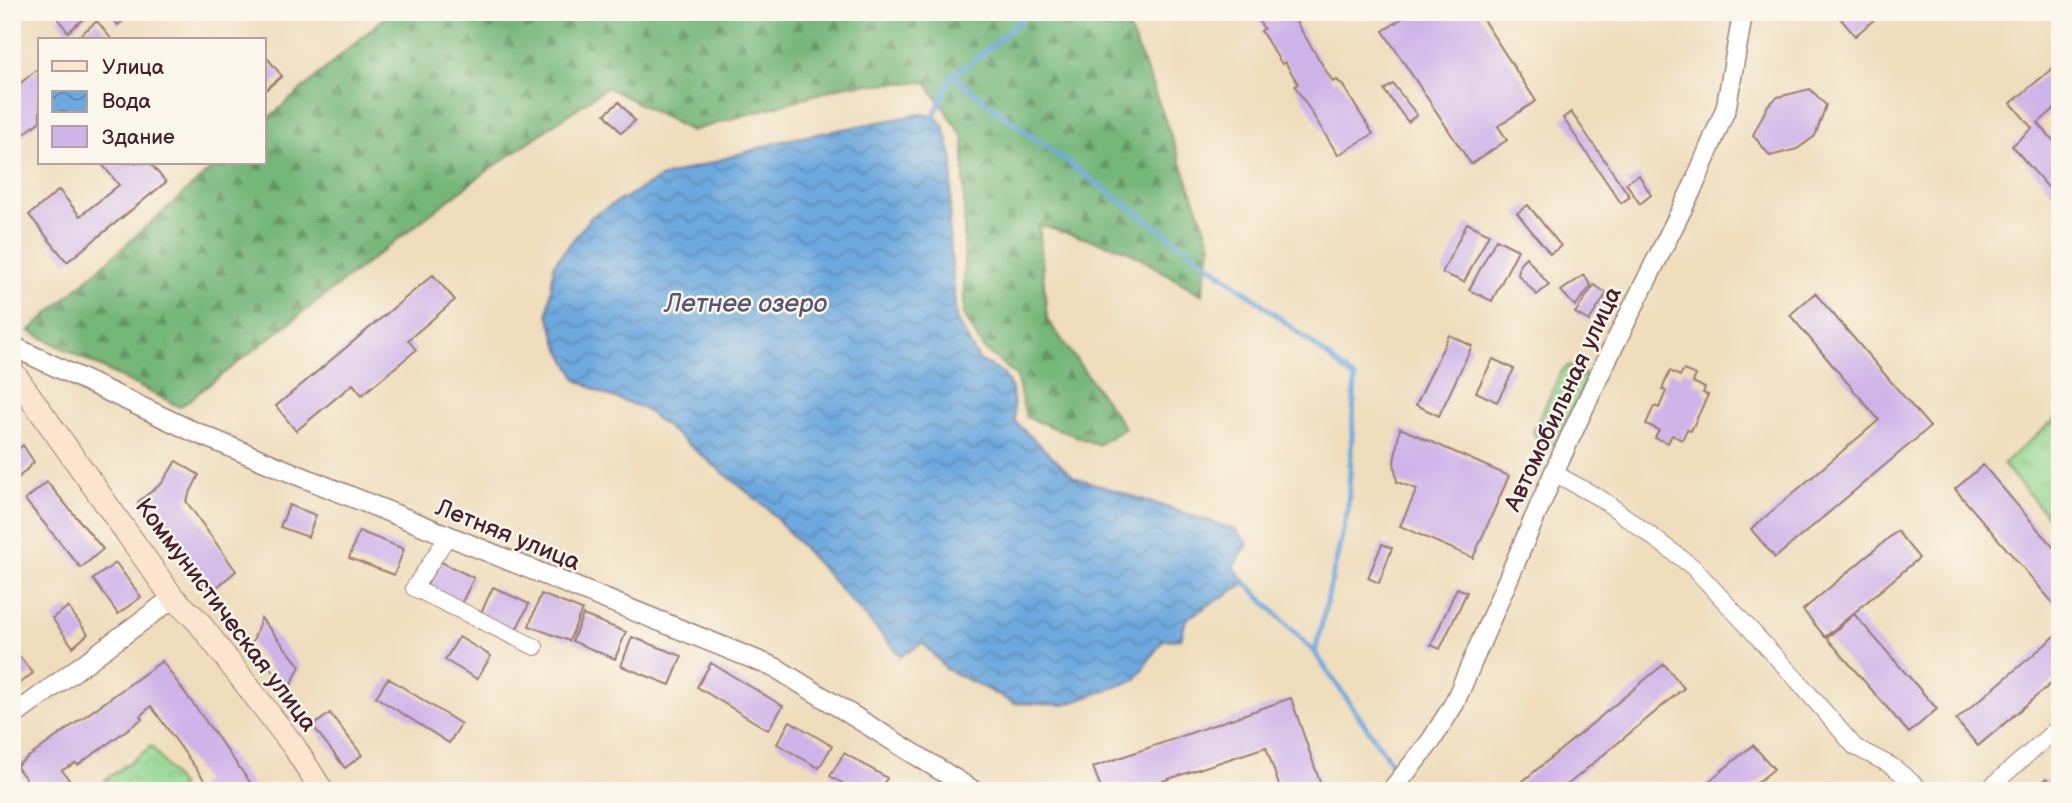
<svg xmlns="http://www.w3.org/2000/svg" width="2072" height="803" font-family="'Balsamiq Sans',sans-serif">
<defs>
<pattern id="grass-tufts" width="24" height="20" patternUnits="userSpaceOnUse" patternTransform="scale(1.75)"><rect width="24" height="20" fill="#92d58e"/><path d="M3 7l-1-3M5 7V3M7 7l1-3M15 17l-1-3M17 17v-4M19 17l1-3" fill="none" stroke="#7fb67b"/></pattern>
<pattern id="forest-firs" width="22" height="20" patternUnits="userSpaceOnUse" patternTransform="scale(1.75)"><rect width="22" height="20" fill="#75b679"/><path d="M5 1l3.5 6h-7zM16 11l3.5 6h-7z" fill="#629363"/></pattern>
<pattern id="park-crowns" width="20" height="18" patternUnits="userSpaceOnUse" patternTransform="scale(1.75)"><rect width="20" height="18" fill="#92d58e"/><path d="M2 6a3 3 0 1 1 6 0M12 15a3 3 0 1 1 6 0" fill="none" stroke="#7fb67b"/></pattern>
<pattern id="water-waves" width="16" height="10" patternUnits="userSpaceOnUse" patternTransform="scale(1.75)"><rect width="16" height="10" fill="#6da9de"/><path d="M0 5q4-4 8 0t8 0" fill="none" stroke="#5c89b4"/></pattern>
</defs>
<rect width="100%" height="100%" fill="#fbf7ec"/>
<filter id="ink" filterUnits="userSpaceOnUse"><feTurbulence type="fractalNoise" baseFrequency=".0143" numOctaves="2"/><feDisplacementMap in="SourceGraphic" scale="14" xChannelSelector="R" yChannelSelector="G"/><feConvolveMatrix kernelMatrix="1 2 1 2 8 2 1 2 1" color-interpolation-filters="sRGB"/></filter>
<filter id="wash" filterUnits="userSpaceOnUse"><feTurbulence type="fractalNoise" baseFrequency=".00686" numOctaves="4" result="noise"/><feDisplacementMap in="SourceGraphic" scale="28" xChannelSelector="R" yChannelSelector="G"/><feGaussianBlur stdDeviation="1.57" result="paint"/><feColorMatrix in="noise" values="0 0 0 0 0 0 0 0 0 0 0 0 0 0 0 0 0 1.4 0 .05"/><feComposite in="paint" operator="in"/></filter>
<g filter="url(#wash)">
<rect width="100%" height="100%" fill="#efddbc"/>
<path fill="url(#grass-tufts)" stroke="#6e7a5c" stroke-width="2" d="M1569,365L1585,374V381L1558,441L1548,448L1539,443L1533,432L1561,372Z
M2060,415V531L2003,464Z"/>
<path fill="url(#forest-firs)" stroke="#606a52" stroke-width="2" d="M391,12H1122L1147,71L1211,244L1202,295L1126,250L1039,225L1047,319L1125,428L1098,445L1026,417L1016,375L983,348L964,315V138L926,82L848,85L691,131L607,87L472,182L180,407L29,331L218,163H264V122Z"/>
<path fill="url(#park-crowns)" stroke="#6e7a5c" stroke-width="2" d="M152,746L181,787L175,791H111L104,781Z"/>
<path fill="url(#water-waves)" stroke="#5c6484" stroke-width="2" d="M921,114L934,116L944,126L953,161L949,227L956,319L979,360L1003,373L1012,389L1015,422L1074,477L1236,530L1248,544L1234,567L1246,583L1186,619L1181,639L1163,640L1135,680L1065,705L1014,703L946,669L923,643L901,656L767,508L643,408L604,394L577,380L558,345L548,314L554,264L592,216L660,178L786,140Z"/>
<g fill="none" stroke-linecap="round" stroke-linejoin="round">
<path stroke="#6da9de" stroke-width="5" d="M952,75C1084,180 1227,270 1355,379L1348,509L1315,653
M934,116L952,75L974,61L1031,12
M1246,583L1315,653L1399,774"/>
</g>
<g id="blocks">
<path fill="#cfb4e9" d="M65,12H85L88,15L68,32L58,19Z
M108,12H134L118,25Z
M1253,12H1290L1333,82L1337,80L1343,86L1373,134L1338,155L1295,86L1298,84L1285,62L1282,64L1261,31L1264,29Z
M1412,12H1478L1536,101L1498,126L1507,140L1471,164L1383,31Z
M1835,12H1883L1855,36Z
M97,21L112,40H74Z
M264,54L282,76L264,91Z
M2060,62V104L2038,123L2060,148V201L2012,146L2032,128L2011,103Z
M40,67V121L12,144V90Z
M1393,84L1417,115L1408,122L1384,90Z
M1810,89L1826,105L1815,136L1797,149L1770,156L1753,135L1768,105L1778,97Z
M619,102L635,121L621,133L605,114Z
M1571,112L1630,197L1621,203L1563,118Z
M101,163H150L166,182L67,262L29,215L59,190L80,216L119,185Z
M1639,175L1651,195L1640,204L1626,183Z
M1528,205L1561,246L1550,254L1517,213Z
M1467,223L1489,234L1464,282L1442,273Z
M1496,239L1518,250L1492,301L1469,290Z
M1526,257L1549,285L1537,295L1518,275L1520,263Z
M433,275L455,300L408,340L416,350L362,395L353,384L296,431L276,406Z
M1584,275L1591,286L1575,306L1561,291Z
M1594,285L1607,293L1589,321L1575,313Z
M1815,293L1930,427L1775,558L1751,529L1879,420L1790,315Z
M1449,335L1472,346L1439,416L1416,405Z
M1493,359L1514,369L1497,402L1476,392Z
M1683,370L1696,375L1693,382L1705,388L1703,393L1708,395L1691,431L1687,429L1682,440L1672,435L1668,443L1655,438L1659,430L1646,424L1654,406L1659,408L1666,391L1662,389L1670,371L1680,376Z
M1400,428L1509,476L1473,558L1400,526L1417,489L1397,482L1394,462Z
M23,445L34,462L12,484V455Z
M176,461L199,475L186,501L236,571L210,593L138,502L162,483Z
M1983,465L2060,555V611L1955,489Z
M47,482L103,549L81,568L25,500Z
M289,505L316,515L308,537L280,527Z
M359,531L404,549L394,575L349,558Z
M1897,531L1919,558L1825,637L1803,610Z
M1382,544L1392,548L1379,583L1368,578Z
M439,561L474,578L461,604L426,587Z
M116,563L141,597L118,614L93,579Z
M493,587L529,604L515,632L480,615Z
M1457,588L1467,592L1440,649L1431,645Z
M541,594L582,610L569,641L529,626Z
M68,607L88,634L73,647L52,618Z
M1854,614L1937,709L1909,733L1827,638Z
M583,615L626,632L615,659L572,641Z
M261,618L300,666L288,691L252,644Z
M2060,632V676L1978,746L1956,720Z
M459,637L491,656L477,679L445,660Z
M632,637L682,656L670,685L621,666Z
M12,647L33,673L12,689Z
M162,661L252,785L244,791H202L199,786L205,781L151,706L140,716L142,719L78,765L76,763L62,770L77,791H35L16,766Z
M711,663L783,706L768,730L697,687Z
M1664,664L1684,688L1560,791H1511Z
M388,678L461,724L449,743L376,697Z
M1291,698L1323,791H1281L1266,747L1132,791H1102L1093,767Z
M330,713L362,755L345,768L313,726Z
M790,721L832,746L819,768L777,744Z
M1753,745L1774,769L1747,791H1697Z
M844,753L887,778L879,791H856L830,776Z
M2047,778L2058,791H2034Z"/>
</g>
</g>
<g filter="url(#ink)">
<use href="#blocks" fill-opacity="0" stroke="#9c7e74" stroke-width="2"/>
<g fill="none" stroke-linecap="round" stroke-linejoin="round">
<g stroke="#9c7e74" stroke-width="18">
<path id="minor" d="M1554,473L1603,500L1693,567L1797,680L1855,747L1892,766L1923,791
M448,536L414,588L535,647
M1986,791L2060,726"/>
</g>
<g stroke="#9c7e74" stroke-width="22">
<path id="tertiary" d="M12,346L190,430L295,474L776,668L974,791
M12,717L173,598
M1391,791L1431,741L1454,704L1560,459L1603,367L1694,185L1726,108L1743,12"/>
</g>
<g stroke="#9c7e74" stroke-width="25">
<path id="secondary" d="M12,371L173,598L197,620L295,748L322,791"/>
</g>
<use href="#minor" stroke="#fff" stroke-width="16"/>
<use href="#tertiary" stroke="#fff" stroke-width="19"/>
<use href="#secondary" stroke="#fbe5cf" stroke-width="23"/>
</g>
</g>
<g text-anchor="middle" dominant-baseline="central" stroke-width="5" stroke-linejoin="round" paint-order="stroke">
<g font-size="24" fill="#4a1f2b" stroke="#fbf7ec">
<text transform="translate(1563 399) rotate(-65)">Автомобильная улица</text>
<text transform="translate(508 535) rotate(22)">Летняя улица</text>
<text transform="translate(226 615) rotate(53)">Коммунистическая улица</text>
</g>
<g font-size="26" font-style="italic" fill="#585673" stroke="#fbf7ec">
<text x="746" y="304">Летнее озеро</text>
</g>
</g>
<rect width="2072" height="803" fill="none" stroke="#fbf7ec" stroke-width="42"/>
<rect x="38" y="38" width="228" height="126" fill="#fbf7ec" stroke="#b4a19f" stroke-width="2"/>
<rect x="52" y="61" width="35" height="10" fill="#fbe5cf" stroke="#b4a19f" stroke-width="2"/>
<text x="102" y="74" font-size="21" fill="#4a1f2b">Улица</text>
<rect x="52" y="91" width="35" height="21" fill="url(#water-waves)" stroke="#b4a19f" stroke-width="2"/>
<text x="102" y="108" font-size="21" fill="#4a1f2b">Вода</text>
<rect x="52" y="126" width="35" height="21" fill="#cfb4e9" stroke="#b4a19f" stroke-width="2"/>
<text x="102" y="144" font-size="21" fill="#4a1f2b">Здание</text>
</svg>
